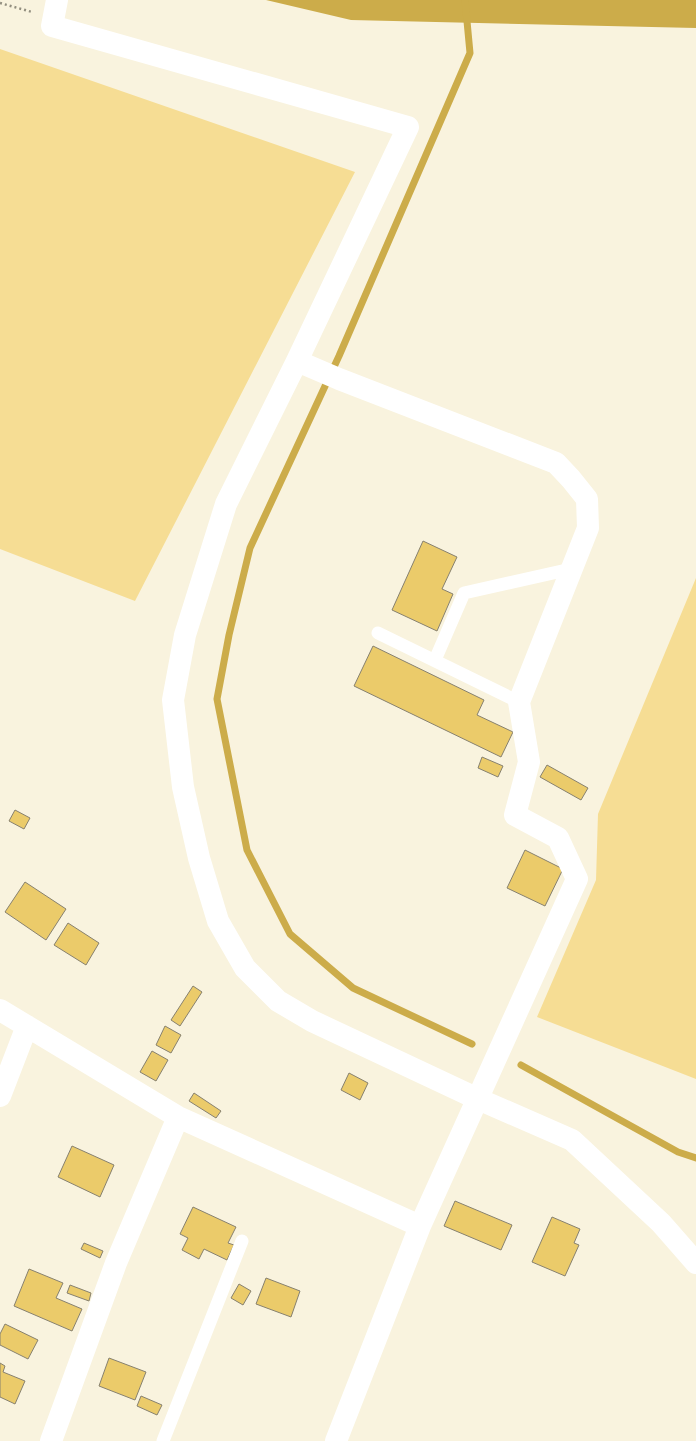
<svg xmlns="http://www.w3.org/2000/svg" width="696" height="1441" font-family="Overpass,sans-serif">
<rect width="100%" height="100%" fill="#f9f3de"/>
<path fill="#f6dd94" d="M0,49L355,172L135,601L0,549Z
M696,578V1079L537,1017L596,880L598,814Z"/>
<path fill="#ccac4a" d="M266,0H696V28L351,20Z"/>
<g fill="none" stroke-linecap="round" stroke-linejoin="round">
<path stroke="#ccac4a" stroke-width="7" d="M465,0L470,53L339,356L250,548L229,635L217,699L247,850L290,934L353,988L472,1044
M521,1065L678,1152L696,1158"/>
</g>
<path fill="#ebcb6a" stroke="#87816f" d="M423,541L457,557L442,589L453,594L437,631L392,610Z
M373,646L484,700L477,715L513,732L501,757L354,686Z
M482,757L503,766L498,777L478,768Z
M547,765L588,788L581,800L540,777Z
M15,810L30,818L24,829L9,821Z
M525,850L563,869L545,906L507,888Z
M25,882L66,909L46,940L5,912Z
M68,923L99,943L86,965L54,945Z
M193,986L202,992L180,1026L171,1020Z
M165,1026L181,1035L171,1053L156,1045Z
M152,1051L168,1060L156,1081L140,1072Z
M349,1073L368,1083L360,1100L341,1090Z
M194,1093L221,1111L216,1118L189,1101Z
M72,1146L114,1165L100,1197L58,1177Z
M455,1201L512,1225L501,1250L444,1226Z
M193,1207L236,1227L228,1243L234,1245L227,1260L204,1249L199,1259L182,1250L188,1238L180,1234Z
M552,1217L580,1229L574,1243L579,1245L565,1276L532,1262Z
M84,1243L103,1251L100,1258L81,1249Z
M29,1269L63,1283L56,1298L82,1309L72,1331L14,1306Z
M266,1278L300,1291L291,1317L256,1304Z
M239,1284L251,1291L243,1305L231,1298Z
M70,1285L91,1293L89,1301L67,1293Z
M5,1324L38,1340L28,1359L0,1345V1334Z
M109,1358L146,1372L135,1400L99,1386Z
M0,1363L5,1366L3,1372L25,1381L15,1404L0,1397Z
M141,1396L162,1405L157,1415L137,1406Z"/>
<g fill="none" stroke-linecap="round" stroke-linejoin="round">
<path stroke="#928e7f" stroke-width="2.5" stroke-dasharray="2 3" stroke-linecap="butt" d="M0,3L32,12"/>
<path stroke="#fff" stroke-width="13" d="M378,633L519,702
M435,660L464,593L571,569
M163,1441L242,1241"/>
<path stroke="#fff" stroke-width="22" d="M57,0L52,26L408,127L297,361L226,504L185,635L173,700L183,787L199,858L218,921L245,968L278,1001L312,1021L478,1099L572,1140L661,1223L696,1263
M297,361L339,379L556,463L571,479L587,499L588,528L519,702L529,762L515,815L558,838L577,879L420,1226L336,1441
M0,1010L178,1117L420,1226
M0,1096L27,1026
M51,1441L116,1263L178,1117"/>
</g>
</svg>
